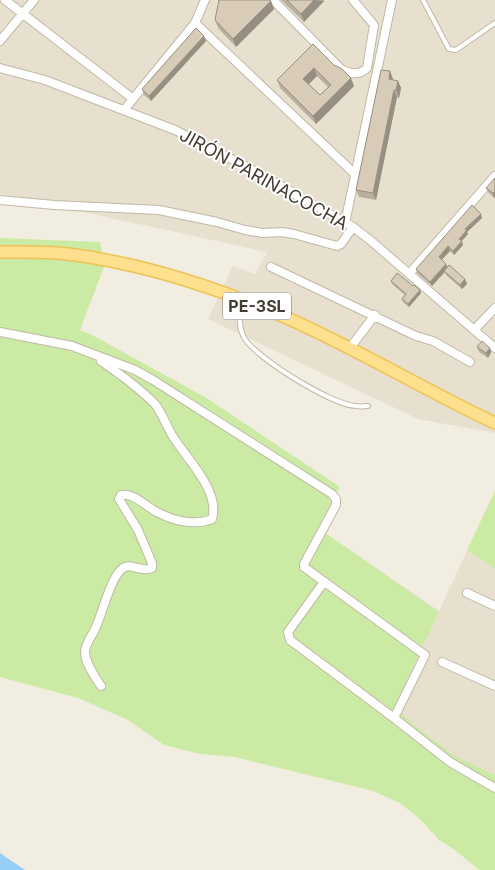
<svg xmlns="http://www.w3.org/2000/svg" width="495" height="870" font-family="Inter,sans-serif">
<rect width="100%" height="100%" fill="#f2ede1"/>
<path fill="#e7e0cf" d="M0,0H495V433L418,419L208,319L233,266L255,274L267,252L0,194Z
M495,491V821L286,589L318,528L439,611Z"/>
<path fill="#cbeba5" d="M0,238L100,242L104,267L80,330L92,335L205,397L340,487L318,528L439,612L394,707L418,728L455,756L495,775V870H479L455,850L439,840L421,820L400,803L373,791L235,757L200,754L164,745L128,720L78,698L0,677Z
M495,491V568L467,550Z"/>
<path fill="#96cef6" d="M0,853L25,870H0Z"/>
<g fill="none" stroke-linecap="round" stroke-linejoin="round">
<g stroke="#c1b8a6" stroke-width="6">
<path id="lane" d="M423,0L449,49L456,50L495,23
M241,302C239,314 238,328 245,339C258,359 332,405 356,406C360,407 364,406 368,406"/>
</g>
<g stroke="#c1b8a6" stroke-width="10">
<path id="street" d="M5,0L132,98
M273,0L341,69C350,74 359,76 367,68L374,25L353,0
M195,23L356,175
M0,41L34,0
M0,68L45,80L175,130L247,167L353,227L370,240L495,348
M124,110L195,23L205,0
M0,200L54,205L159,210L217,222L245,230L263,233L282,232L294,234L337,246L341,244L353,227
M345,223L392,0
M271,267L416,336L433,341L470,362
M409,274L495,176
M474,330L495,308
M0,332L72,346L135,370L153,380L332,494L336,499V505L304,564V567L425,655L394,718
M349,349L375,315
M101,361C120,374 139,388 155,404C162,413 166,425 172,435C185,457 221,491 212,519C196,526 174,521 159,513C147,508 134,492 121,495L119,499L138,530L152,563V568C140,573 131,562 123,568C111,576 102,614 96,627C93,635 85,643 85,652C85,663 95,677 101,686
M324,582L288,632L290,640L394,718L450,762L495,788
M467,593L495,606
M442,662L495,686"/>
</g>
<g stroke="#eec254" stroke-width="14">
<path id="primary" d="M0,252C23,252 46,251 68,254C140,263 212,286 278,314C353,346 422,389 495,423"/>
</g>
<use href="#lane" stroke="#fff" stroke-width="4"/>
<use href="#street" stroke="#fff" stroke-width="8"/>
<use href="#primary" stroke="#ffe08e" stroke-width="11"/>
</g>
<path fill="#baaf9f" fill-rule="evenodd" d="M281,0H324V1L304,22Z
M271,1L274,9L236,47L218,28L215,20Z
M204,36L206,41L151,101L144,95L142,89Z
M313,44L354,86L316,124L280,88L277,80ZM317,76L328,87L320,95L308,84Z
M390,71L393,80L398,81L401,88L399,98L397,97L376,200L359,197L356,190Z
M495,178V197L494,198L488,192L486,188Z
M482,218L467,232L468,234L461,241L463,245L454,255L450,251L442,260L446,264L447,267L467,284L462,289L446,275L445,272L432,286L417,273L416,269Z
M391,281L413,286L420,290L421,293L409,307L403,302L402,299L405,295L392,284Z
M477,347L490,348L491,352L488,358L479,352Z"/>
<path fill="#978f82" d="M314,0L324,1L304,22L301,14Z
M271,1L274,9L236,47L233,39Z
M204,36L206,41L151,101L149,96Z
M314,68L317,76L306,87L303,79Z
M390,71L393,79L391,86L389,79Z
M351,78L354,86L316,124L313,116Z
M398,81L401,88L399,98L396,90Z
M394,90L397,97L376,200L373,193Z
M495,191V197L494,198L493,193Z
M481,214L482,218L467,232L468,234L460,243L459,239L465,229Z
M462,241L463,245L454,255L453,251Z
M448,246L450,251L440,261L439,257Z
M446,264L448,268L432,286L430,282Z
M465,279L467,284L462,289L460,285Z
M420,290L421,293L409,307L408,304Z
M490,348L491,352L488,358L486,353Z"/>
<path fill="#d8ccb9" stroke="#978f82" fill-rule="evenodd" d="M219,0H270L271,1L233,39L215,20Z
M287,0H314L301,14Z
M196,28L204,36L149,96L142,89Z
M313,44L334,65L342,69L351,78L313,116L277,80ZM314,68L331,85L320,95L303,79Z
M381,70L390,71L389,79L398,81L396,90H394L373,193L356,190Z
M495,178V191L493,193L486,188Z
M472,205L481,214L465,229L467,230L459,239L462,241L453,251L448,246L439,257L446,264L430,282L416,269Z
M449,265L465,279L460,285L444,271Z
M397,273L413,286L414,285L420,290L408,304L402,299L406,294L391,281Z
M482,341L490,348L486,353L477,347Z"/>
<g text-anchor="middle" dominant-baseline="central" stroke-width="4" stroke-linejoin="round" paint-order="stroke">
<rect fill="#fff" stroke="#7c7770" stroke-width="1" x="223" y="292.5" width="68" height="27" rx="4"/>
<g font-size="16" font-weight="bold" fill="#443d32">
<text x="257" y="306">PE-3SL</text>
</g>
<g font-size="18" fill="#443d32" stroke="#fff">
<text transform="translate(264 179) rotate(29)">JIRÓN PARINACOCHA</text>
</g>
</g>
</svg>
